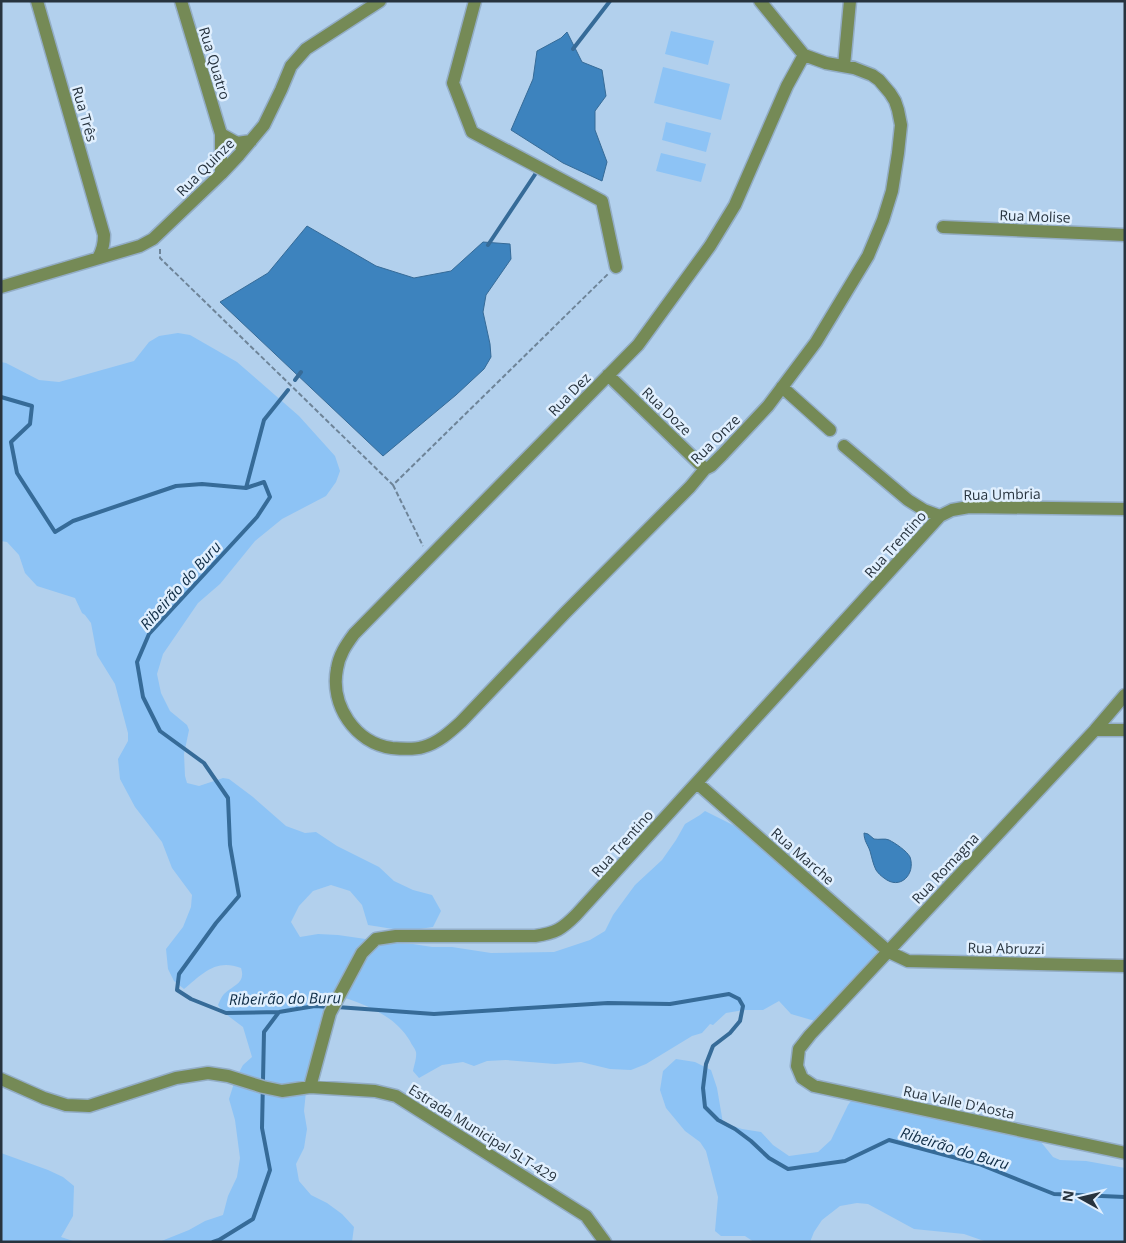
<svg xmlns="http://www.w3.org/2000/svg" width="1126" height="1243" font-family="'Open Sans',sans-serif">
<rect width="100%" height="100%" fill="#b2d0ed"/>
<path fill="#8dc3f5" d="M671,31L714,41L708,65L665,54Z
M663,67L730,84L721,120L654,103Z
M666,122L711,133L706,152L662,140Z
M661,153L706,164L701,182L656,171Z
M178,333L190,335L237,362L299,416L335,456L340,471L336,482L326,496L282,519L255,541L220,584L198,603L163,654L157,674L161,693L170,711L187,725L189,730L184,754L185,776L187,783L199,786L223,778L229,779L253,797L286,826L305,833L316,832L337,846L379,867L394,881L413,890L432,895L441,911L433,927L406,931L368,925L362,905L350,891L331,885L313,891L299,906L291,922L300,937L318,934L338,935L393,943L413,944L432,947H452L491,953L554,952L590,940L605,931L613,915L635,885L662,860L676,840L685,824L700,815L705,811L741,829L883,949L857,991L840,994L829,1009L815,1021L791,1014L779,1001L763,1010H744L726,1013L713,1025L710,1024L702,1033L692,1036L646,1064L631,1070L610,1069L581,1062L555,1064L506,1060L487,1061L474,1066L463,1062L442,1065L419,1078L413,1071C414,1066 417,1057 416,1052C415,1048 411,1044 410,1041C396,1017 369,1006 345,998L335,1003L322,1015L317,1034L313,1053L308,1072L304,1111L307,1129L304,1148L296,1164L299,1181L311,1195L327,1203L342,1214L354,1227L352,1242H159L189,1230L205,1221L223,1215L228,1196L237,1177L240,1158L235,1120L229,1099L235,1080L243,1065L252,1057L243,1027L223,1012L218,1005C220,1001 221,997 224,994C234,985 246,983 241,968C216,958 202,974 184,989L174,981L168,969L166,949L183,927L191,907L192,895L172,868L162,842L135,807L120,779L118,759L128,741V733L115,684L97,655L91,623L85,615L82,613L75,598L37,586L25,573L19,555L7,542L1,541V362L6,363L39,380L59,382L134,361L149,342L159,336Z
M676,1059L695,1062L711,1070L717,1088L723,1123L742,1129L761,1132L773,1145L789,1156L818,1152L831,1140L848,1105L859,1090L1024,1134L1041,1142L1053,1157L1060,1160L1086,1161L1125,1168V1242H987L964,1234L914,1229L868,1204L857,1203L840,1206L822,1220L814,1232L810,1242H754L745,1236H721L715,1231L718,1197L706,1151L700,1142L685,1131L666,1108L660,1090L663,1071Z
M1,1153L48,1170L63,1177L74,1186L73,1216L61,1237L76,1242H1Z"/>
<path fill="#3d83be" stroke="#366b98" d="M567,32L582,62L602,70L606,96L595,111V130L607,162L602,181L563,163L511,130L533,79L537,51L561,38Z
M307,226L376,266L414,278L451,271L483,242L510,244L511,259L486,295L483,312L490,344L491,357L484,369L456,395L383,456L220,302L268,273Z
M864,833L868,834L874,839C879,840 885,838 889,840C895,843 907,851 910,857C916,874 900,891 884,878C881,876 878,873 876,870C873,864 872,858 870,851C868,845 864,841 864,833Z"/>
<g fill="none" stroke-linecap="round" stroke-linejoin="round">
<path stroke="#366b98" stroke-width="4" d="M573,49L610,1
M488,245L538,170
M295,380L301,372
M1,397L32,406L30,424L11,442L17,473L55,532L73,521L176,486L202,484L246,488L264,482L270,497L257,517L149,634L137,662L143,697L160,731L204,763L228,798L230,845L239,896L216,923L179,974L177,990L191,999L226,1013L279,1012L315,1006L330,1007
M246,488L264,420L288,390
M337,1007L434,1014L608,1003L670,1004L729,994L739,999L743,1006L740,1021L730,1033L713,1046L706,1064L703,1088L705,1107L718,1120L735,1129L751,1141L769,1158L788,1169L845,1161L889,1140L979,1164L1054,1194L1125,1197
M213,1242L219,1240L253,1219L270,1170L262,1128L264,1032L279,1012"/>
<g stroke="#93adc6" stroke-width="15">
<path id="minor" d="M37,1L104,235C104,244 103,250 98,258
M181,1L221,134V174
M475,1L453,83L472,132L602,201L616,267
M760,1L804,55
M804,55L826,63L854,68L872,75L879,80L890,93L895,101L898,110L901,125L898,153L892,191L883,220L868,256L816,342L768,406L722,455L711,466L705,469L690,487L565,613L461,722C450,732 438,743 423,747C413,750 402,749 392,748C355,743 330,705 337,669C339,655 346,645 354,634L638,345L710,246L735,205L787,86Z
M844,66L850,1
M221,134L237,143L251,141
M943,227L1125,235
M1,287L140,246L153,239L221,174L239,155L264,125L281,90L291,66L306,49L380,1
M608,375L705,469
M782,387L830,430
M844,446L908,500L924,510L940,516L952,510L969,507L1125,509
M1125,695L1095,730L810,1035L799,1049L797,1066L802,1078L814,1086L1125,1153
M1095,730H1125
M697,783L889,952L908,961L1125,966
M1,1079L44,1098L66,1105L89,1106L176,1078L208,1073L228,1076L263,1087L282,1091L310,1087L375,1091L396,1096L586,1216L605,1242
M310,1087L330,1013L362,953L376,939L396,936H535C556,933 562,929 576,915L940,516"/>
</g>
<path stroke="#6e8498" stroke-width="2" stroke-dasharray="5 2.5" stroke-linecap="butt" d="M160,249V258L393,485L608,274
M393,485L423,546"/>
<use href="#minor" stroke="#758a56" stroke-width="12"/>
</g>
<g text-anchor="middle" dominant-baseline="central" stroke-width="5" stroke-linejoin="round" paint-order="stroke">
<g font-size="14" fill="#27333e" stroke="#e0effe">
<text transform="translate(215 63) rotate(73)">Rua Quatro</text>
<text transform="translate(85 114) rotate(74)">Rua Três</text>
<text transform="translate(205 167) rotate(-45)">Rua Quinze</text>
<text transform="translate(1035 216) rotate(2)">Rua Molise</text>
<text transform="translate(569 394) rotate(-46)">Rua Dez</text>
<text transform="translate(667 411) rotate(44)">Rua Doze</text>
<text transform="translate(715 439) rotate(-45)">Rua Onze</text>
<text transform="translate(1002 494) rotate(-1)">Rua Umbria</text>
<text transform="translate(895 544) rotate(-48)">Rua Trentino</text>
<text transform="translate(622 843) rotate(-48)">Rua Trentino</text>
<text transform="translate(803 856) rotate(41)">Rua Marche</text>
<text transform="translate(945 868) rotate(-47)">Rua Romagna</text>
<text transform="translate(1006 948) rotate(1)">Rua Abruzzi</text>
<text transform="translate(959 1102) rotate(12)">Rua Valle D'Aosta</text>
<text transform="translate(483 1133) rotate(32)">Estrada Municipal SLT-429</text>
</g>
<g font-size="15" font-style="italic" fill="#0f2c45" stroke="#e0effe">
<text transform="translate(180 585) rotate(-48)">Ribeirão do Buru</text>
<text transform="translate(285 998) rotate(-1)">Ribeirão do Buru</text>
<text transform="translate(955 1148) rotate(17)">Ribeirão do Buru</text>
</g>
</g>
<rect width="1126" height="1243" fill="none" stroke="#27333e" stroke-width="5"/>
<g transform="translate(1081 1198) rotate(278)" stroke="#e0effe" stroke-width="4" paint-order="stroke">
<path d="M0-4L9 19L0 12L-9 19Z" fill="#27333e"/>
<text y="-8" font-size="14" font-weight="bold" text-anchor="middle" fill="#27333e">N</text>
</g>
</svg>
